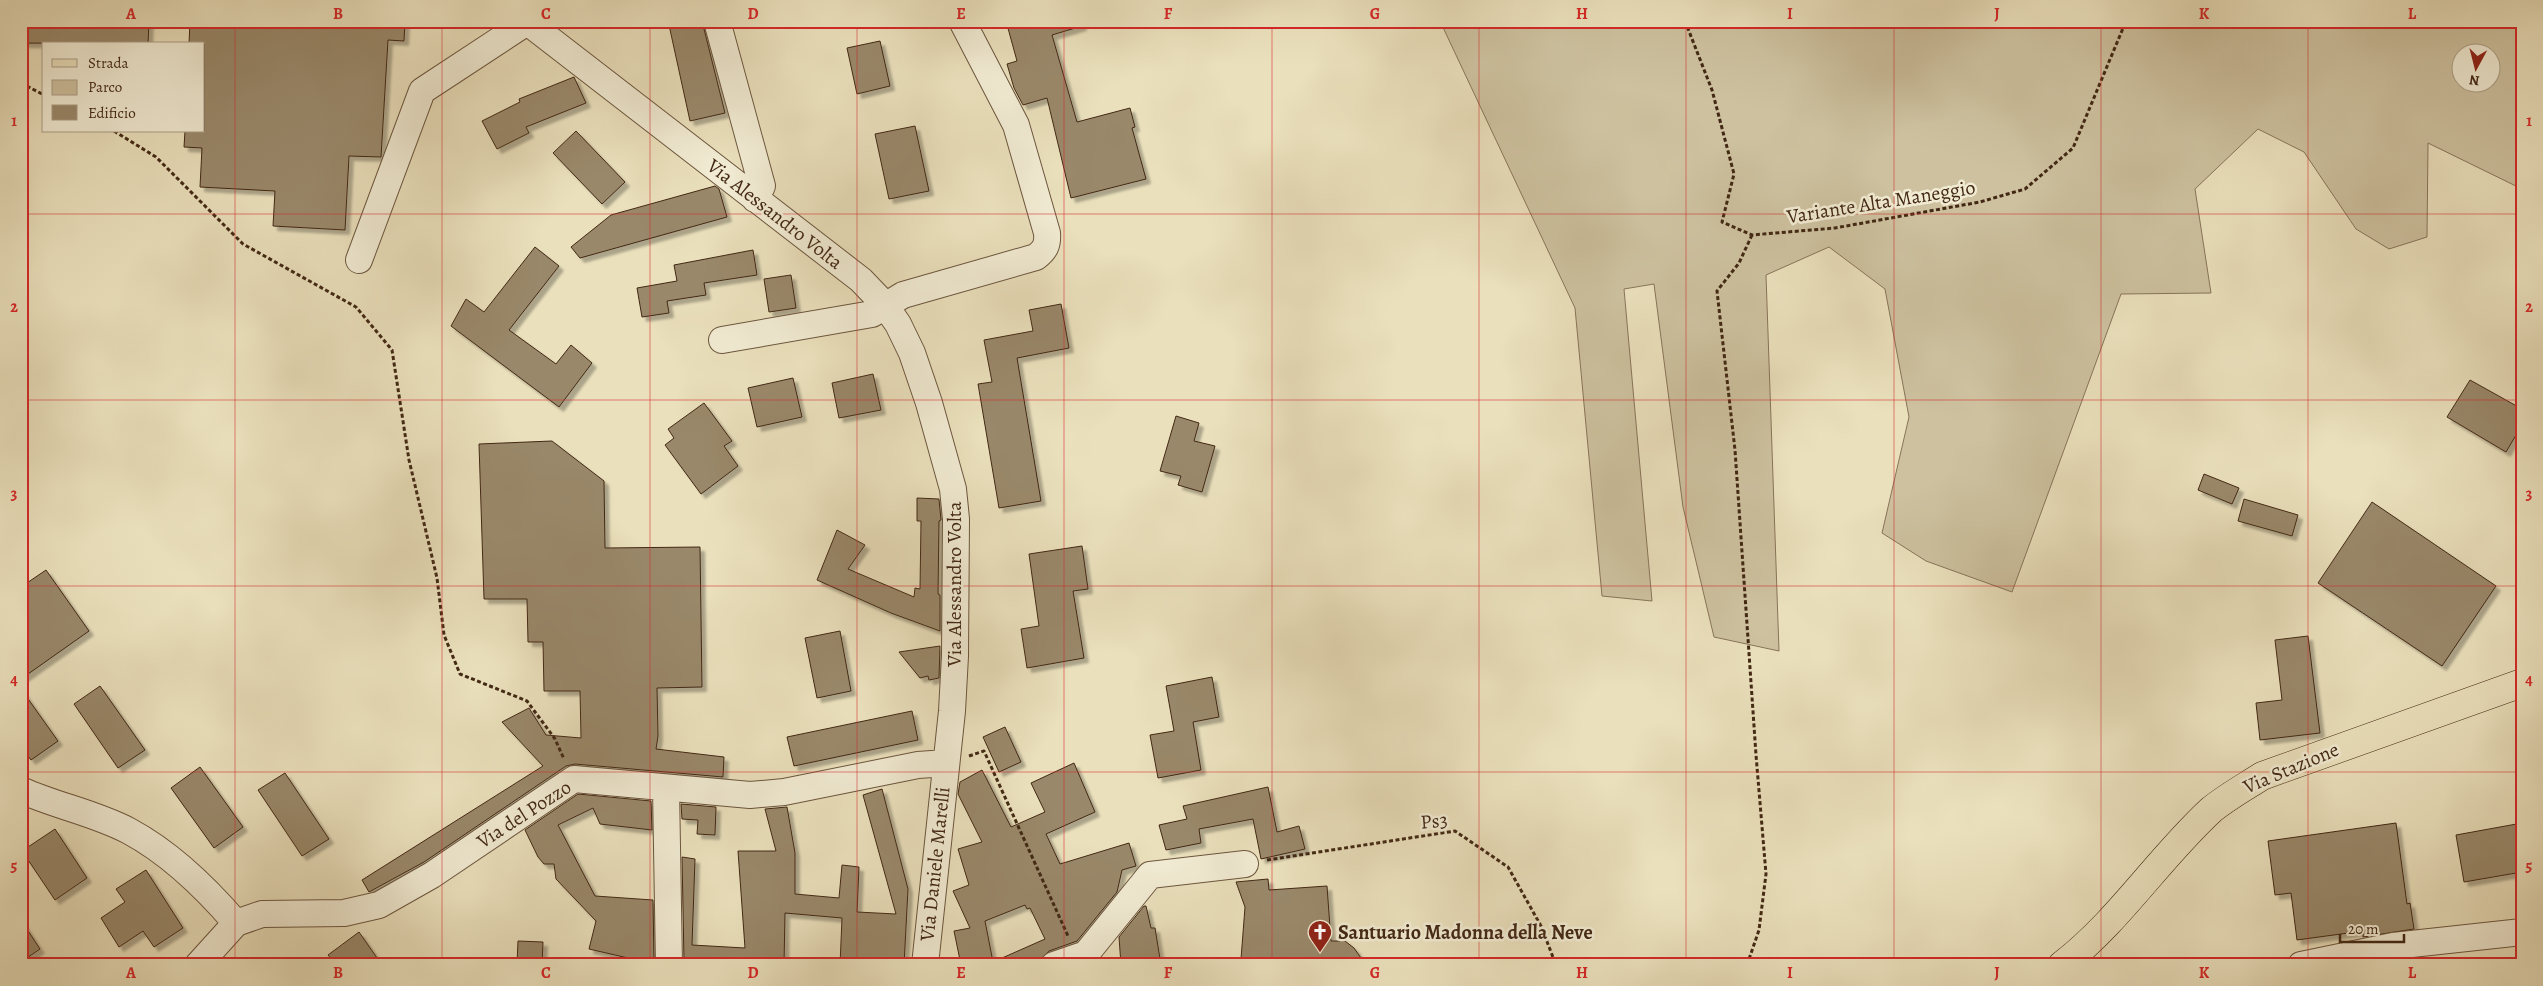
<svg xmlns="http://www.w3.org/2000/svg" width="2543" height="986" font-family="Alegreya,serif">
<defs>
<filter id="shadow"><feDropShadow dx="4.5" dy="4.5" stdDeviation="1" flood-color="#0004"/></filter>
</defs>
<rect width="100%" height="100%" fill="#eae0bc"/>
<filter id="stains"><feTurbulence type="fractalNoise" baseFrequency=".004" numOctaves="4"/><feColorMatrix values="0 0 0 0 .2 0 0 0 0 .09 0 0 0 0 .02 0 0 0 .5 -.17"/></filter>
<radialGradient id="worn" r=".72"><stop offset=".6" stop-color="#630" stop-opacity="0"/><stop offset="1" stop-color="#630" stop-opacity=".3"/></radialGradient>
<path fill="#cdc19f" stroke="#88745a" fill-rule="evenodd" d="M1440,21H2522V189L2428,143L2427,237L2389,249L2356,229L2304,152L2258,129L2195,189L2211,293L2121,294L2012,592L1926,561L1882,533L1909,417L1885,289L1829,247L1766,275L1779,651L1714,637L1683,507L1654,284L1624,289L1652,601L1602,596L1575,308ZM2460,52H2490V82H2460Z"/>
<path fill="#99886b" stroke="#422814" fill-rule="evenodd" filter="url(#shadow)" d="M21,21H149L148,44L21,43Z
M190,21H405L404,41L388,40L381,157L349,156L345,230L273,226L275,191L200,187L202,148L184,147L185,131H204V44H189Z
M686,21H702L725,113L690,121L669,25Z
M1006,21H1082V26L1052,35L1077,122L1130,108L1135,127L1132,128L1146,179L1071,198L1047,98L1023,105L1014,88L1007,64L1017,61Z
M880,41L890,86L857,94L847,48Z
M574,77L586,103L526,127L529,133L497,149L482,121L520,102L519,99Z
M915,126L929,191L889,199L875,134Z
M576,131L625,182L602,204L553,153Z
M715,186L719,189L727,217L580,258L571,247L611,215Z
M535,247L559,266L509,330L556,364L571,345L592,363L559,407L451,326L466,299L484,312Z
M753,250L757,275L704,283L706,295L667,301L669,313L642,317L637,288L677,281L674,265Z
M791,275L796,308L769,312L764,279Z
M1061,304L1069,348L1017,358L1041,501L999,508L978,384L992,382L984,340L1033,331L1029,310Z
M873,374L881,410L839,418L832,383Z
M793,378L802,417L757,427L748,388Z
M2470,380L2522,409V425L2506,452L2447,417Z
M704,403L732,441L724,446L738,466L701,494L665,445L674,438L668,429Z
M1176,416L1199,423L1194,441L1215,446L1202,492L1178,485L1181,476L1160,471Z
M552,441L604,481L605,548L700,547L702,687L657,688L658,736L656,749L724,757L723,777L575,764L566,766L424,862L369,892L362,880L543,766L502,722L529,708L546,735L581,738L580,691H544L543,642H528L527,599H484L479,444Z
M2204,474L2239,488L2232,504L2198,490Z
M917,498L939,499L941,520L939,521L938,594L940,595V631L891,613L817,580L837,530L865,545L848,569L914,597L915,588L920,589L921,521H917Z
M2244,499L2298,515L2292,536L2238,521Z
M2372,502L2496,586L2442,666L2318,583Z
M1082,546L1088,589L1073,591L1084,658L1027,668L1021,629L1039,626L1029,554Z
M46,570L89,631L21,679V587Z
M840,631L851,691L817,698L805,638Z
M2308,636L2320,733L2260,740L2256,703L2282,700L2275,640Z
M940,646L939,678L929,680L928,676L920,678L899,652Z
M1212,677L1219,717L1193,722L1201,770L1158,778L1150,735L1174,731L1166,686Z
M100,686L145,750L118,768L74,704Z
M21,689L58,741L31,760L21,746Z
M912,711L918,740L794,766L787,737Z
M1005,727L1021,762L999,772L983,737Z
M1074,763L1095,812L1046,834L1060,864L1129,843L1136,866L1122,870L1117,892L1077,941L1049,951L1039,962L1033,965H961L954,931L970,928L953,891L969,885L958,849L982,842L958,794L960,782L982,770L1011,827L1045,812L1031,783ZM1025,905L1027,909L1030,908L1045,939L993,962L985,921Z
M200,767L243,827L214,848L171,788Z
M285,773L329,839L302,856L258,790Z
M1268,787L1277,832L1299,826L1305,849L1261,859L1253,819L1199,829L1201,843L1166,850L1159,825L1187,819L1183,806Z
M882,789L908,889L904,965H840L842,918L785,913L784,965H714L684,961L682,857L695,859L692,945L745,948L738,851H776L765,809L787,807L795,853V894L839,898L842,865L859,867L857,912L896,914L863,795Z
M578,794L651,801L652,830L600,824L593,808L558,825L595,896L653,900L654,964L589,949L596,921L556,879L554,864H544L538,857L525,830Z
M681,804L716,807L715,835L697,834L698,820L682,819Z
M2396,823L2407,904L2410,903L2414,929L2363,937V931L2297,940L2291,893L2275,895L2268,841Z
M2522,823V872L2464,882L2456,835Z
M55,829L87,878L55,900L22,851Z
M146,870L183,928L154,947L143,931L119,947L101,918L125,902L116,889Z
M1268,879L1269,890L1327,886L1331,941H1345L1354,948L1366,965H1282V963L1241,959L1245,907L1236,882Z
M1144,906H1146L1151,928H1155L1161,965H1121L1119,937Z
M21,920L40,949L21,962Z
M359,932L382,965H336L328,955Z
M518,941L543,942L542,965L517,964Z"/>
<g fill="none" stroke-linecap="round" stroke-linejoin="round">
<g stroke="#6c563e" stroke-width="28">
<path id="minor" d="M526,21L861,280L884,304L898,324L912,353L929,403L953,489L956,519L955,656L952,711L925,965
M717,21L762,186L755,199
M359,260L422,91L527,22
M722,340L872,314L903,295L1036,257C1045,250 1048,245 1047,233L1016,125L962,21
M666,788L669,965
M21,790C56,806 95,813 129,831C170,853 206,888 236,923
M198,965L236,923L262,914L344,913L379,905L432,875L574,779L750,795L784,792L918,765L946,763
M1054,965L1086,954L1150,875L1245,864
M2301,965L2393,946L2522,932"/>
</g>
<g stroke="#422814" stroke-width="29">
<path id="major" d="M2062,965C2119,921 2158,859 2211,810C2227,797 2245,787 2262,776L2522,683"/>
</g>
<path stroke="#422814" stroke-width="3" stroke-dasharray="4 2.5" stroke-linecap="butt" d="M1685,21L1712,90L1734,174L1722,222L1752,235L1835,228L1980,202L2025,189L2073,148L2126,21
M21,83L44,95
M114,131L156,157L243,244L356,307L392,350L409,460L437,578L444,635L460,674L527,701L555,739L564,759
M969,756L984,751L1068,936
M1267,860L1455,831L1508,867L1541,926L1556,965
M1747,965L1759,930L1766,874L1756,755L1735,450L1717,291L1739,263L1752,235"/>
<use href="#minor" stroke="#f1ebd3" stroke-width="26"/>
<use href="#major" stroke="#eae0bc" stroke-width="28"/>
</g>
<path fill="none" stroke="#d62828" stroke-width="1" stroke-opacity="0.55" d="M235,21V965M442,21V965M650,21V965M857,21V965M1064,21V965M1272,21V965M1479,21V965M1686,21V965M1894,21V965M2101,21V965M2308,21V965M21,214H2522M21,400H2522M21,586H2522M21,772H2522"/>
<defs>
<g id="church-pin" transform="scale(1.25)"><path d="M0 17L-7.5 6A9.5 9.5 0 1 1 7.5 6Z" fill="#8f2418" stroke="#f1ebd3"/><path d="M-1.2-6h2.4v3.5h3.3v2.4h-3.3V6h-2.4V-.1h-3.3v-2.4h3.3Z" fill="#fff"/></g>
</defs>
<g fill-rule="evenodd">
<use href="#church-pin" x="1320" y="932"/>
</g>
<g text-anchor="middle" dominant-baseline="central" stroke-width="5" stroke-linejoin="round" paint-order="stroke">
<g font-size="20" fill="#422814" stroke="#f1ebd3">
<text transform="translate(1881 202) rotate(-9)">Variante Alta Maneggio</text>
<text transform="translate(775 214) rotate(38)">Via Alessandro Volta</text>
<text transform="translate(954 584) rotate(-90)">Via Alessandro Volta</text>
<text transform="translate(2291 768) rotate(-23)">Via Stazione</text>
<text transform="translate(524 814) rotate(-33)">Via del Pozzo</text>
<text transform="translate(1434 821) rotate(-5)">Ps3</text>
<text transform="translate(935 864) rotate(-84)">Via Daniele Marelli</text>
</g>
<g font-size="20" font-weight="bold" fill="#422814" stroke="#f1ebd3" text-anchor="start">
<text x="1338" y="932">Santuario Madonna della Neve</text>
</g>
</g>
<rect width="2543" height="986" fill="none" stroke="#eae0bc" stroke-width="55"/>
<rect x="42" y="42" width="162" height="90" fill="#f1ebd3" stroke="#ab9d87"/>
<rect x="52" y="59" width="25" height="8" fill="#eae0bc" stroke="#ab9d87"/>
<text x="88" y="68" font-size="15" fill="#422814">Strada</text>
<rect x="52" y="80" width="25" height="15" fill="#cdc19f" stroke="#ab9d87"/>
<text x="88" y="92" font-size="15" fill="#422814">Parco</text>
<rect x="52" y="105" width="25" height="15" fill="#99886b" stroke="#ab9d87"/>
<text x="88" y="118" font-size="15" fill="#422814">Edificio</text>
<g transform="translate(2476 68) rotate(187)"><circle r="24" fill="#f1ebd3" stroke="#ab9d87"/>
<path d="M0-4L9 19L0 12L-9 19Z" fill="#8f2418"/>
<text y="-8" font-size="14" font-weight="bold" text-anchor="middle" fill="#422814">N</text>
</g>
<path d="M2340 934v8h64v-8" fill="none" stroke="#422814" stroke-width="2.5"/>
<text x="2348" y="934" font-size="15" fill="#422814" stroke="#f1ebd3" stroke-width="4" paint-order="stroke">20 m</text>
<rect x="28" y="28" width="2488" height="930" fill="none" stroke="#d62828" stroke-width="2"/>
<g font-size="16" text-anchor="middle" font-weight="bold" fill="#d62828">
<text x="131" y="19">A</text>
<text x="338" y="19">B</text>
<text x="546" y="19">C</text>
<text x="753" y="19">D</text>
<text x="961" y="19">E</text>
<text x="1168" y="19">F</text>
<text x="1375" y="19">G</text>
<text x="1582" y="19">H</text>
<text x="1790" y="19">I</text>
<text x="1997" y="19">J</text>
<text x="2204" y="19">K</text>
<text x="2412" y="19">L</text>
<text x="14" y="126">1</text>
<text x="2529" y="126">1</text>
<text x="14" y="312">2</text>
<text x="2529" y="312">2</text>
<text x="14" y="499">3</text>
<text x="2529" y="499">3</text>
<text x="14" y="685">4</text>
<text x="2529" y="685">4</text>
<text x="14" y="871">5</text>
<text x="2529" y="871">5</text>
<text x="131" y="978">A</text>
<text x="338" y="978">B</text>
<text x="546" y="978">C</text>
<text x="753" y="978">D</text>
<text x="961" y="978">E</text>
<text x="1168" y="978">F</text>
<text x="1375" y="978">G</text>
<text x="1582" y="978">H</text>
<text x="1790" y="978">I</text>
<text x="1997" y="978">J</text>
<text x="2204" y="978">K</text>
<text x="2412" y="978">L</text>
</g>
<rect width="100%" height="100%" filter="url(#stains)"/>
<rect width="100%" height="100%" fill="url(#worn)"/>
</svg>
